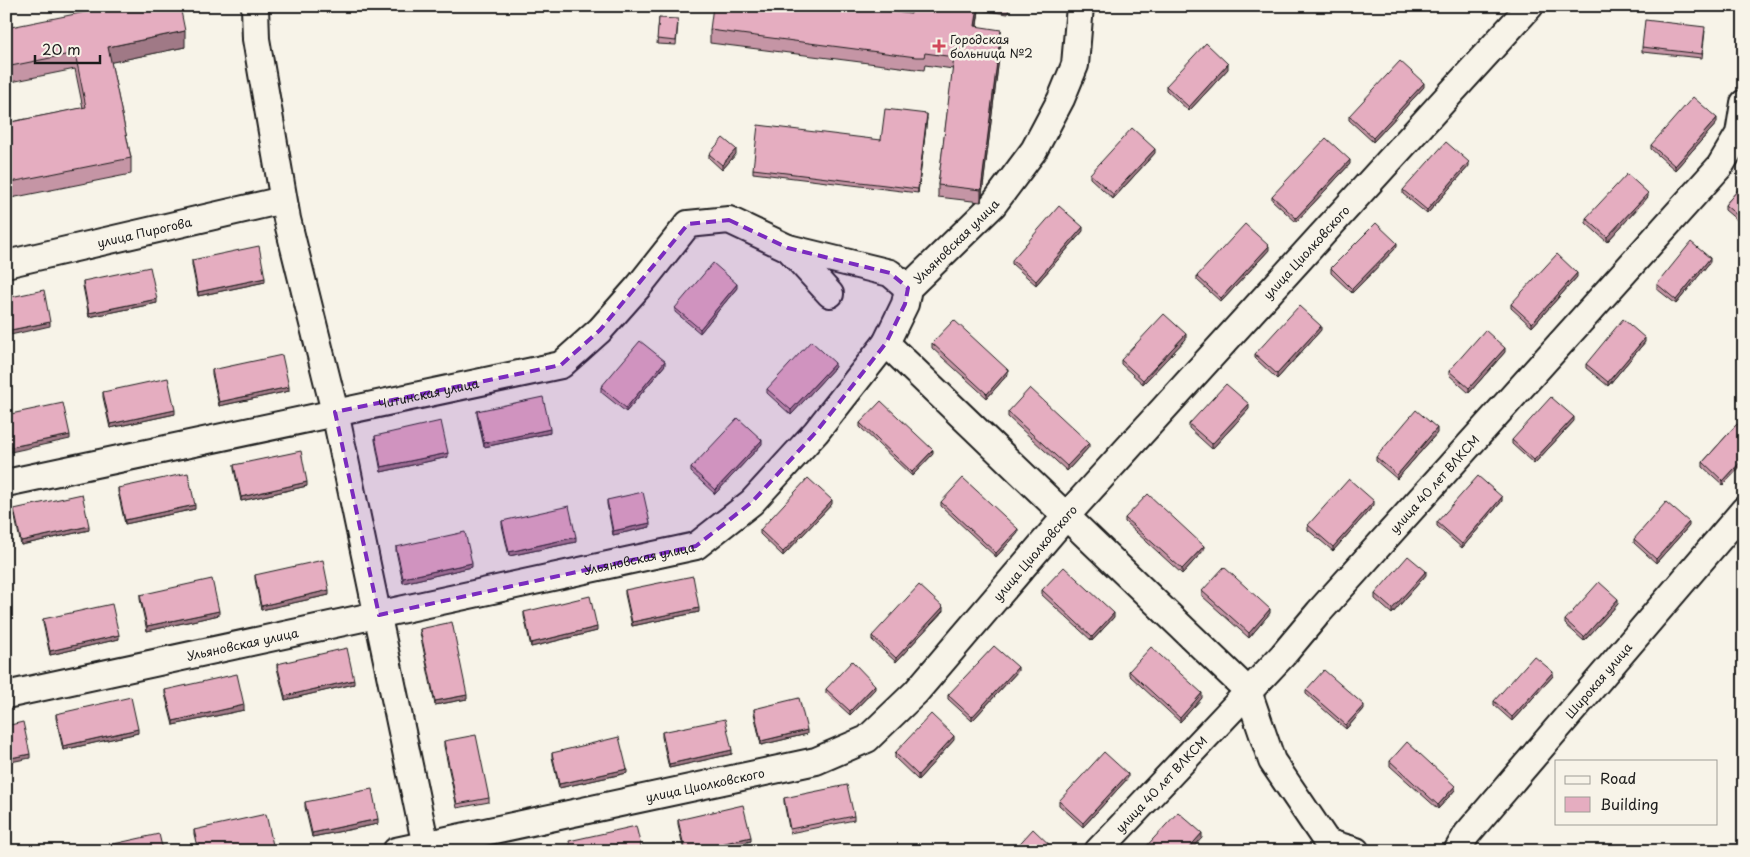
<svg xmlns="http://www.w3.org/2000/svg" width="1750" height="857" font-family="'Playpen Sans',sans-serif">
<rect width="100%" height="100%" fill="#f7f3e8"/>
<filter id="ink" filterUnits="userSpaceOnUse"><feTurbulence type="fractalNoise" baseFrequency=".02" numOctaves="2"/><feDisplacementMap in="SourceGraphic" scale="10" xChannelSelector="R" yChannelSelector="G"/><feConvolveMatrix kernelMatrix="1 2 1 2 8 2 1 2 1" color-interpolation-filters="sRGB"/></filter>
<g filter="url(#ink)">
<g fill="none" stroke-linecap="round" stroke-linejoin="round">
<g stroke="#1c1c1c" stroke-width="30">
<g id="street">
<path d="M255,6L256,39L287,219L335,412L427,851"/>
<path d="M788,248L830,294"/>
<path id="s1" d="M6,264L283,200"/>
<path d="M886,343L1248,691L1272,761L1333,851"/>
<path id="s2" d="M6,483L561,365L600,330L639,286L688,224L729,220L788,248L890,273L908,288"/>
<path id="s3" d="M6,695L696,546L752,502L816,432L886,343L905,304L908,288L993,205L1034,150L1061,99L1075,65L1080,6"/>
<path d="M1329,843L1356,851"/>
<path id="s4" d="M396,851L816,761L867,739L916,692L1067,515L1530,6"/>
<path id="s5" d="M1098,851L1283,655L1319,612L1720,166L1739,134L1744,103"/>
<path id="s6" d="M1457,851L1467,834L1744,510"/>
</g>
</g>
<use href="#street" stroke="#f7f3e8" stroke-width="26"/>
</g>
<path fill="#c595a5" stroke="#1c1c1c" d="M912,6H1009L1008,14L979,10L977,26L1001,42L981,202L938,197V185L953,69L925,65L924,70L916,69L710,43V30L911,14Z
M659,18L678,24L676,45L657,44Z
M6,28L185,47L111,62L131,158V174L6,199V123L83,108L75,69L6,83Z
M1705,31L1702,58L1642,52V47Z
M1228,69L1189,111L1166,90V86Z
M1424,87L1373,142L1349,120V116Z
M927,118L918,193L753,173V169L881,140Z
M1717,123L1675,170L1651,149V145Z
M1155,153L1113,199L1090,178V174Z
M709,154H736L722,170L709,158Z
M1350,164L1296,222L1272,200V196Z
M1469,166L1427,214L1403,194V190Z
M1744,183V226L1725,210V205Z
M1648,197L1607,242L1586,223V218Z
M1083,231L1036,285L1012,264V260Z
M1397,247L1352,293L1331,273V268Z
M1269,250L1221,302L1197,280V276Z
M192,260L265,282L198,296L192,265Z
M1710,262L1676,304L1657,289V284Z
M1577,277L1532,327L1511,308V304Z
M83,281L157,303L89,317L83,286Z
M737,288L700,333L675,312V308Z
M1321,330L1277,379L1255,358V354Z
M1186,339L1143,384L1121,364V360Z
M1645,342L1608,386L1586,368V364Z
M932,343L1008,374L987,398L932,348Z
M1505,352L1469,393L1449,375V371Z
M665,365L626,412L601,392V387Z
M835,367L791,415L767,393V389Z
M212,370L289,391L219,406L212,374Z
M103,392L175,414L110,428L103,397Z
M1249,409L1212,449L1189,428V424Z
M477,411L550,433L484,447L477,415Z
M1008,412L1089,447L1067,471L1008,417Z
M1574,421L1534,464L1512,444V440Z
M860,423L933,454L912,476L860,427Z
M1737,424L1723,485L1703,467V462Z
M1437,433L1397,479L1376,461V457Z
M375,436L448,457L381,472L375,440Z
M762,444L715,494L691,472V468Z
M234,465L307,486L241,501L234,469Z
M118,488L195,509L125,524L118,492Z
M607,500L650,527L613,535L607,504Z
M1502,501L1462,548L1437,526V522Z
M941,502L1018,533L996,557L941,506Z
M832,504L783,556L760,534V530Z
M1374,505L1333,551L1308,530V525Z
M14,509L89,530L21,545L14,513Z
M1125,518L1204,550L1182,574L1125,522Z
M502,521L576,542L509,556L502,525Z
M1689,526L1656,563L1634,543V539Z
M396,547L472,567L403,583L396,551Z
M255,575L329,595L261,610L255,579Z
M1426,575L1392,614L1375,599V594Z
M625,590L699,612L632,626L625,594Z
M1042,590L1114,617L1092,641L1042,595Z
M1202,591L1270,613L1249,638L1202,596Z
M140,595L219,615L147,631L140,599Z
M1618,604L1584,641L1565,624V620Z
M943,611L896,662L872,640V636Z
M524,612L597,631L531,647L524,616Z
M43,619L119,639L50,655L43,623Z
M420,629L467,699L435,705L420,633Z
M277,664L354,684L285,700L277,668Z
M1018,671L972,721L948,699V695Z
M1129,671L1202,698L1180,722L1129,675Z
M1553,676L1512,721L1494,705V701Z
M826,689H875L850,715L826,693Z
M165,690L244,710L173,725L165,694Z
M1306,690L1364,709L1346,729L1306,694Z
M754,709L807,734L761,745L754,713Z
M56,714L138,733L63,750L56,718Z
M662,732L732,754L669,768L662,737Z
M954,740L918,780L895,758V753Z
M444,741L489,798V802L457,808L444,746Z
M552,753L627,773L559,788L552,757Z
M1390,761L1455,790L1438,809L1390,766Z
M1128,778L1083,827L1059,805V801Z
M784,798L854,816V820L790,833L784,802Z
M305,802L378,824L312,837L305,807Z
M678,820L751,841L709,851H684L678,824Z
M194,830L273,850L267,851H198L194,834Z"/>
<path fill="#a07986" stroke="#1c1c1c" d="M978,6H979V10L975,38V26Z
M1001,30V42L981,202V190Z
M185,31V47L108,63V47Z
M1228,64V69L1189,111V107Z
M1424,83V87L1373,142V138Z
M927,114V118L918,193V189Z
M1717,118V123L1675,170V166Z
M736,149V154L722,170V165Z
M1155,149V153L1113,199V194Z
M1350,160V164L1296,222V218Z
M1469,162V166L1427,214V210Z
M1648,193V197L1607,242V237Z
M1083,227V231L1036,285V281Z
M1397,243V247L1352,293V289Z
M1269,246V250L1221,302V298Z
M1710,258V262L1676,304V300Z
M1577,273V277L1532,327V323Z
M265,278V282L198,296V292Z
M737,284V288L700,333V329Z
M157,299V303L89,317V313Z
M50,322V326L6,336V331Z
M1321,326V330L1277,379V374Z
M1186,334V339L1143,384V380Z
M1645,338V342L1608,386V382Z
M1505,348V352L1469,393V388Z
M665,361V365L626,412V408Z
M835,363V367L791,415V410Z
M1008,370V374L987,398V394Z
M289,387V391L219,406V402Z
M1249,404V409L1212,449V444Z
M175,410V414L110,428V424Z
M1574,417V421L1534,464V460Z
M1437,428V433L1397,479V475Z
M550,429V433L484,447V443Z
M70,435V439L6,453V448Z
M762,440V444L715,494V490Z
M1089,443V447L1067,471V466Z
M933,450V454L912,476V472Z
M448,453V457L381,472V467Z
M1744,458V463L1723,485V481Z
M307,482V486L241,501V497Z
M1502,497V501L1462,548V544Z
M832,500V504L783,556V552Z
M1374,501V505L1333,551V547Z
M195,505V509L125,524V520Z
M1689,522V526L1656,563V559Z
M650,523V527L613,535V531Z
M89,526V530L21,545V541Z
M1018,529V533L996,557V553Z
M576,537V542L509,556V552Z
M1204,546V550L1182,574V569Z
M472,563V567L403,583V578Z
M1426,571V575L1392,614V609Z
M329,590V595L261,610V606Z
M1618,599V604L1584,641V637Z
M943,607V611L896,662V658Z
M699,608V612L632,626V622Z
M1270,609V613L1249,638V633Z
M219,611V615L147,631V626Z
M1114,613V617L1092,641V637Z
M597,627V631L531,647V643Z
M119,635V639L50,655V651Z
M1018,667V671L972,721V717Z
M1553,672V676L1512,721V717Z
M354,680V684L285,700V696Z
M875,685V689L850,715V711Z
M1202,693V698L1180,722V718Z
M467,695V699L435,705V701Z
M244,705V710L173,725V721Z
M1364,705V709L1346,729V725Z
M138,729V733L63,750V746Z
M807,730V734L761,745V741Z
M954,736V740L918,780V775Z
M732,750V754L669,768V764Z
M30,754V758L6,763V759Z
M627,769V773L559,788V784Z
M1128,774V778L1083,827V823Z
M1455,786V790L1438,809V805Z
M378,819V824L312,837V833Z
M1202,833V838L1190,851H1186Z
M751,837V841L709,851H690Z
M273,845V850L267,851H249Z"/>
<path fill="#e5adc0" stroke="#1c1c1c" d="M115,6H180L185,31L108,47L131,158L6,183V123L86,107L75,53L6,67V28Z
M713,6H847L911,14L912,6H978L975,26L1001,30L981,190L938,185L954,57L925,53L924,57H916L710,30Z
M659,18L678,19L676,41L657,39Z
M1645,20L1705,27L1702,54L1642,47Z
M1206,43L1228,64L1189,107L1166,86Z
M1400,61L1424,83L1373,138L1349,116Z
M1693,97L1717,118L1675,166L1651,145Z
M885,109L927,114L918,189L753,169L758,125L881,140Z
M1132,128L1155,149L1113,194L1090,174Z
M723,138L736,149L722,165L709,154Z
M1326,138L1350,160L1296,218L1272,196Z
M1446,142L1469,162L1427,210L1403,190Z
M1627,174L1648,193L1607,237L1586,218Z
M1744,183V221L1725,205Z
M1059,206L1083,227L1036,281L1012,260Z
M1376,223L1397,243L1352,289L1331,268Z
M1245,224L1269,246L1221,298L1197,276Z
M1691,242L1710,258L1676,300L1657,284Z
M259,246L265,278L198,292L192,260Z
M1557,254L1577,273L1532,323L1511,304Z
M713,263L737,284L700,329L675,308Z
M150,267L157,299L89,313L83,281Z
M44,290L50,322L6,331V298Z
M1299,306L1321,326L1277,374L1255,354Z
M1164,314L1186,334L1143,380L1121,360Z
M1623,319L1645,338L1608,382L1586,364Z
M954,320L1008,370L987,394L932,343Z
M1485,330L1505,348L1469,388L1449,371Z
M640,341L665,361L626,408L601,387Z
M811,341L835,363L791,410L767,389Z
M282,355L289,387L219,402L212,370Z
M168,378L175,410L110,424L103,392Z
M1226,384L1249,404L1212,444L1189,424Z
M1030,388L1089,443L1067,466L1008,412Z
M543,397L550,429L484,443L477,411Z
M1551,397L1574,417L1534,460L1512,440Z
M881,401L933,450L912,472L860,423Z
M63,403L70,435L6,448V415Z
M1416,410L1437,428L1397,475L1376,457Z
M738,418L762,440L715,490L691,468Z
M441,421L448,453L381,467L375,436Z
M1737,424L1744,429V458L1723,481L1703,462Z
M301,451L307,482L241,497L234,465Z
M188,473L195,505L125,520L118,488Z
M1478,476L1502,497L1462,544L1437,522Z
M808,478L832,500L783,552L760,530Z
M963,478L1018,529L996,553L941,502Z
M1349,479L1374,501L1333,547L1308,525Z
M643,492L650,523L613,531L607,500Z
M82,494L89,526L21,541L14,509Z
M1148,494L1204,546L1182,569L1125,518Z
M1666,502L1689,522L1656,559L1634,539Z
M569,506L576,537L509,552L502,521Z
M465,532L472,563L403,578L396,547Z
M1408,556L1426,571L1392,609L1375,594Z
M323,560L329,590L261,606L255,575Z
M1064,567L1114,613L1092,637L1042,590Z
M1224,567L1270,609L1249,633L1202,591Z
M693,576L699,608L632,622L625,590Z
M212,579L219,611L147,626L140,595Z
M1599,582L1618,599L1584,637L1565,620Z
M919,585L943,607L896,658L872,636Z
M590,596L597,627L531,643L524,612Z
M112,604L119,635L50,651L43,619Z
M452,622L467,695L435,701L420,629Z
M994,646L1018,667L972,717L948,695Z
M1151,647L1202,693L1180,718L1129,671Z
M347,648L354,680L285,696L277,664Z
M1534,656L1553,672L1512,717L1494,701Z
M852,661L875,685L850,711L826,689Z
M1324,670L1364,705L1346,725L1306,690Z
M237,674L244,705L173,721L165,690Z
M131,697L138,729L63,746L56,714Z
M799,698L807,730L761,741L754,709Z
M931,714L954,736L918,775L895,753Z
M725,719L732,750L669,764L662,732Z
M23,722L30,754L6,759V726Z
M476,735L489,798L457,804L444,741Z
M619,737L627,769L559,784L552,753Z
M1407,742L1455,786L1438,805L1390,761Z
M1104,752L1128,774L1083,823L1059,801Z
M847,785L854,816L790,829L784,798Z
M372,789L378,819L312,833L305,802Z
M743,805L751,837L690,851H685L678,820Z
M1178,812L1202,833L1186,851H1142Z
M266,814L273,845L249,851H199L194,830Z
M636,826L642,851H571L569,841Z
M1033,829L1056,851H1013Z
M159,834L163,851H91V849Z"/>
</g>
<path fill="#7b2cbf" fill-opacity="0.2" stroke="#7b2cbf" stroke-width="4" stroke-dasharray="10 6" stroke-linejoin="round" d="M729,220L788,248L890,273L908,288L905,304L886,343L816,432L752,502L696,546L379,615L335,412L561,365L600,330L688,224Z"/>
<path fill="#d1495b" stroke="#f7f3e8" stroke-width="2" d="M936.5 38.5h5v5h5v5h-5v5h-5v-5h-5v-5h5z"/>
<g text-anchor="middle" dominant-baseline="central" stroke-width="5" stroke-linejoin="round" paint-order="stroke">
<g font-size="12" fill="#1c1c1c" stroke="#f7f3e8" text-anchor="start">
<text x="950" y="39">Городская<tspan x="950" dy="14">больница №2</tspan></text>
</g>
<g font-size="12" fill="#1c1c1c" stroke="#f7f3e8">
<text stroke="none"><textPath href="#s1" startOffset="142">улица Пирогова</textPath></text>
<text stroke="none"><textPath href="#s3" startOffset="1112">Ульяновская улица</textPath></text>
<text stroke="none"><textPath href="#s4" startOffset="1141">улица Циолковского</textPath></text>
<text stroke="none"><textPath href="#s2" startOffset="432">Читинская улица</textPath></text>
<text stroke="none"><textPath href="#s5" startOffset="498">улица 40 лет ВЛКСМ</textPath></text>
<text stroke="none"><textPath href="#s4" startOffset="736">улица Циолковского</textPath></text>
<text stroke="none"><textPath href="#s3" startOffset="648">Ульяновская улица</textPath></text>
<text stroke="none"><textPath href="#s3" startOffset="242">Ульяновская улица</textPath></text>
<text stroke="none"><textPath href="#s6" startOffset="222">Широкая улица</textPath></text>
<text stroke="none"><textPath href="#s5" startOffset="92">улица 40 лет ВЛКСМ</textPath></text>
<text stroke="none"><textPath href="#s4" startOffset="316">улица Циолковского</textPath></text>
</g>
</g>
<rect width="1750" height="857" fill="none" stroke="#f7f3e8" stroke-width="25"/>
<rect x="12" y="12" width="1725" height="832" fill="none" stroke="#1c1c1c" stroke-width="2" filter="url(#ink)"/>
<rect x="1555" y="760" width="162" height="65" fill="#f7f3e8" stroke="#9f9d96"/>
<rect x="1565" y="776" width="25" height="8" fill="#f7f3e8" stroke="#9f9d96"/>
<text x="1600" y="784" font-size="15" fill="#1c1c1c">Road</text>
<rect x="1565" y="797" width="25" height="15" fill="#e5adc0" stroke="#9f9d96"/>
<text x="1600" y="810" font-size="15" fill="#1c1c1c">Building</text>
<path d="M35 55v8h65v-8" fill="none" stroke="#1c1c1c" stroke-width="2.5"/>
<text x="42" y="55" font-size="15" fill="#1c1c1c" stroke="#f7f3e8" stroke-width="4" paint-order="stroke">20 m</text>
</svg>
